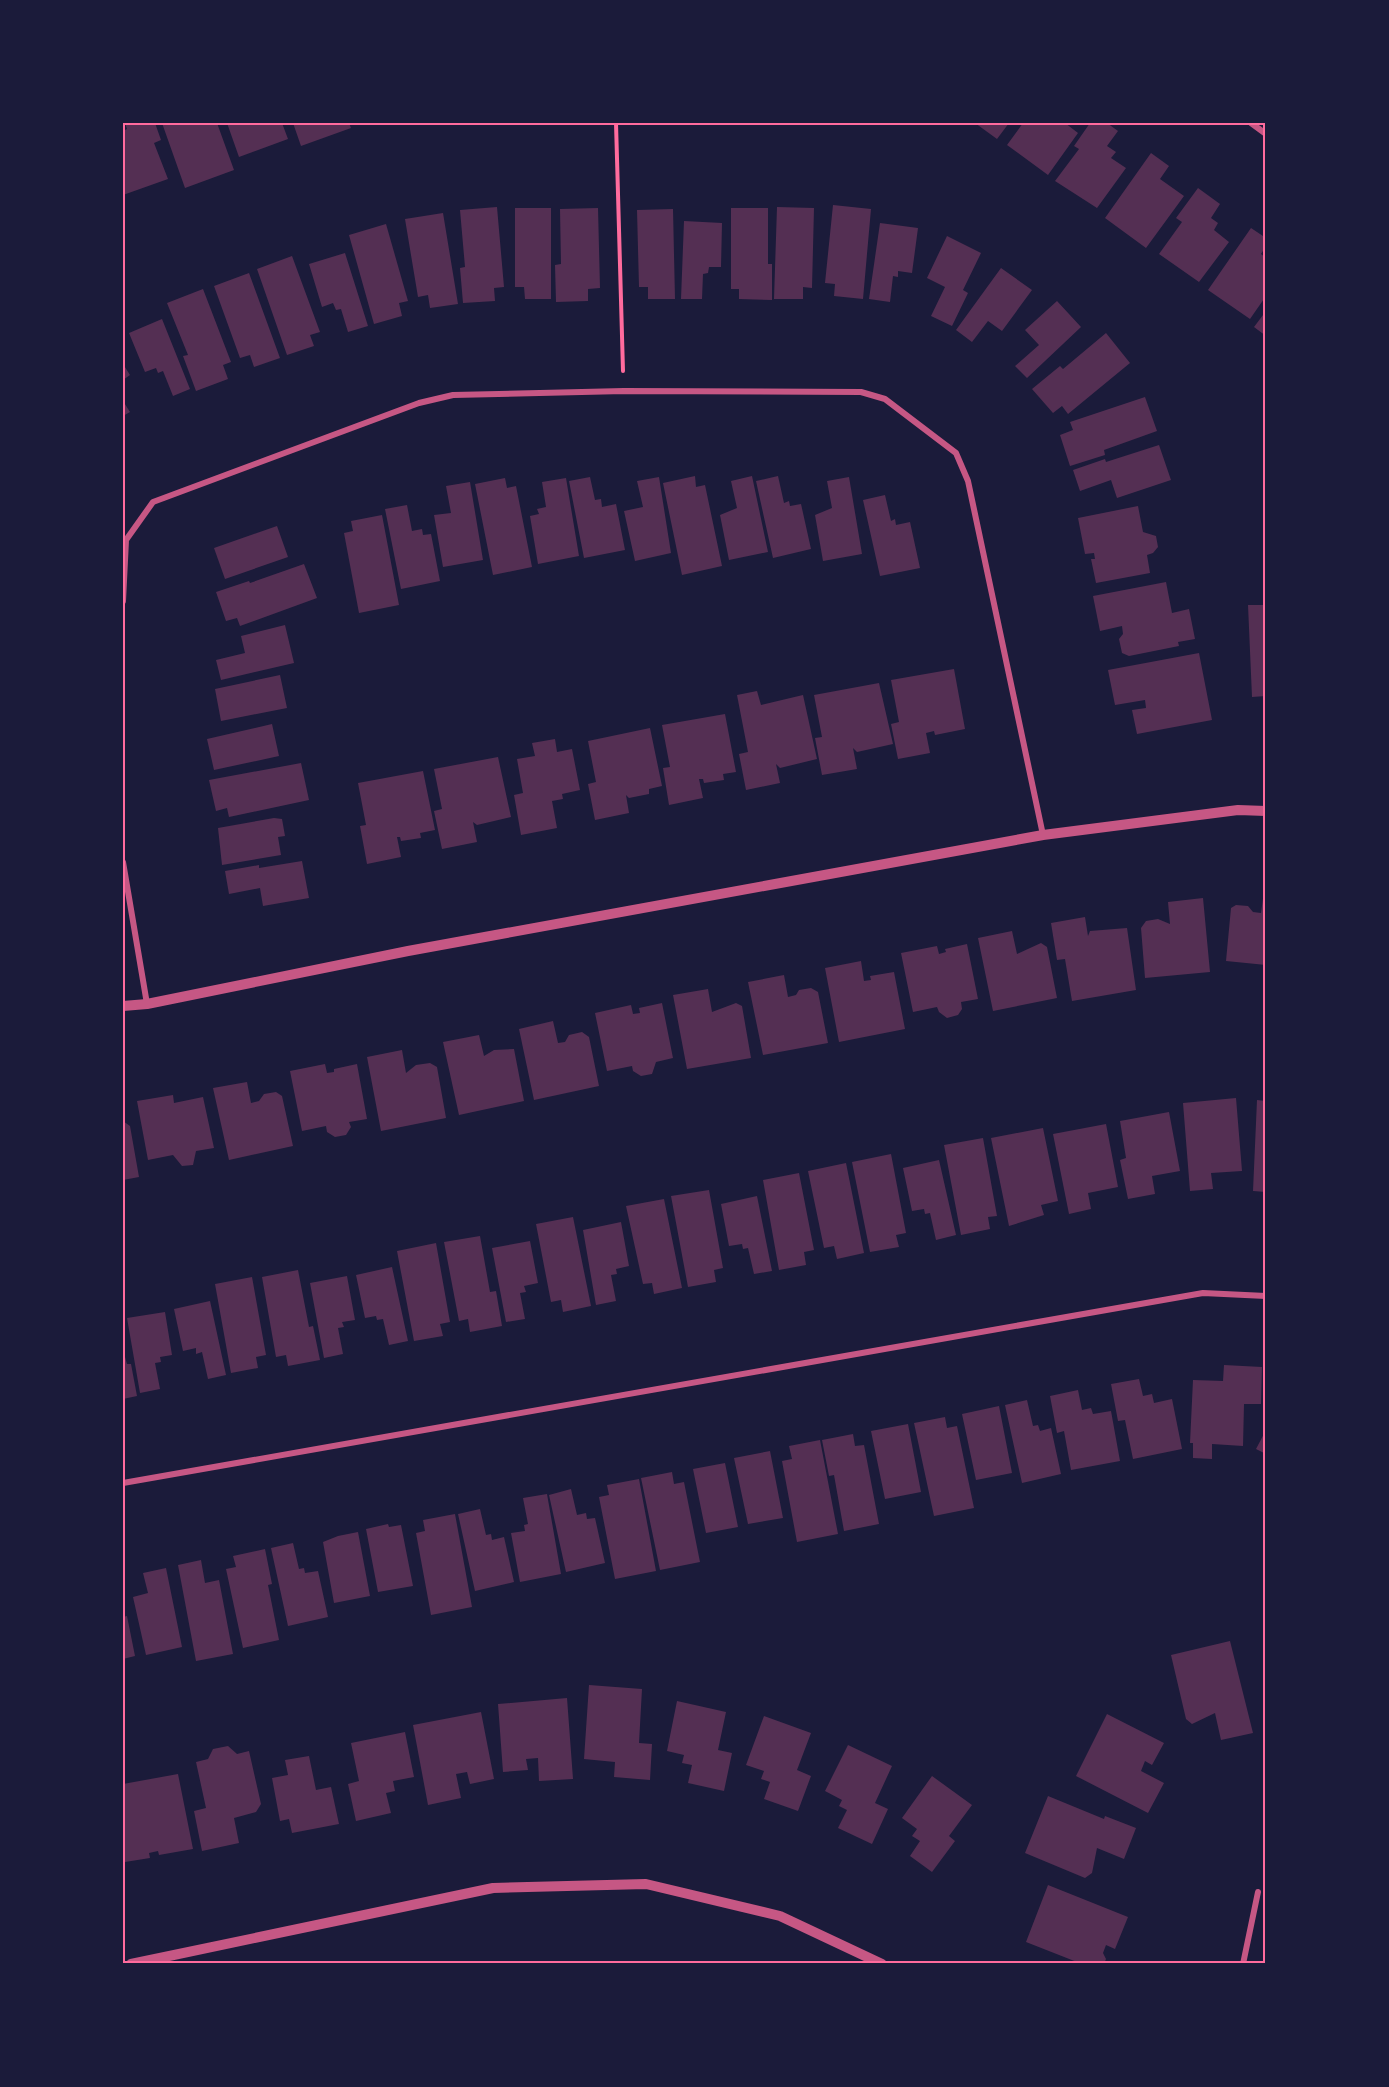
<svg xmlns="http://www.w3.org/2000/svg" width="1389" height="2087" font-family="'Golos Text',sans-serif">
<rect width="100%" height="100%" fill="#1b1b3a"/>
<path fill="#542f53" d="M125,123H155L161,140L154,143L168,179L123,195V131L127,129Z
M162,123H217L234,170L185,188Z
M227,123H282L288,139L239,157Z
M293,123H349L351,128L301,146Z
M975,123H1009L997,139Z
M1023,123H1065L1078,133L1048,175L1007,145Z
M1090,123H1107L1118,131L1107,146L1116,152L1111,158L1126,168L1097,208L1055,181L1079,149L1074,146Z
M1151,153L1169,166L1160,179L1184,196L1146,248L1105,218Z
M1198,188L1220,204L1211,218L1218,223L1214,230L1229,242L1199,282L1159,254L1182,222L1176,218Z
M833,205L871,209L863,299L834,296L835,284L825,283Z
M497,207L504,287L494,288L495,301L463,303L460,268L465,267L460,210Z
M777,207L814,208L812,288L803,287V299H774Z
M515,208H551V299H525L524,287H515Z
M598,208L600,288L588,289V301L556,302L555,265L561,264L560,209Z
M731,208H768V264H772V300L739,299V289H731Z
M673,209L675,299H648V287H639L637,210Z
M443,213L458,304L430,308L428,295L418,297L405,219Z
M684,221L722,223L721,267H709L708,273L703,274L702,299H681Z
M880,223L918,228L912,273L898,271V277L893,276L890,302L869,299Z
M386,224L408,301L399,303L402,316L374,324L349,235Z
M1251,228L1266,238V246L1261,254L1266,258L1264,267L1266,268V296L1250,319L1208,290Z
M947,236L981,253L963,290L968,293L952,326L931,316L945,287L927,278Z
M345,253L368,326L348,332L341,309L336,310L333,303L322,307L309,264Z
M292,256L320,332L310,335L314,346L287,355L257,269Z
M1001,268L1032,290L1002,331L988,321L972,342L956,330Z
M249,273L280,358L254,367L250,355L240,358L214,286Z
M203,289L231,362L223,365L228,379L196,391L183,356L188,355L167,303Z
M1057,301L1081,327L1027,378L1015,366L1039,345L1025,330Z
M1266,311V336L1254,327Z
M162,319L190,389L173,396L163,371L158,373L156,368L145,372L129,333Z
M1106,333L1130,363L1068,414L1062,406L1053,413L1032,389L1060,366L1063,369Z
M123,364L130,375L123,380Z
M1145,397L1157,431L1104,450L1105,455L1070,466L1060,435L1073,430L1070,422Z
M123,401L130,412L123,416Z
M1159,445L1171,480L1117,498L1111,480L1080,491L1073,470L1105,459L1106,462Z
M695,476L696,487L705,485L722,566L682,575L663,483Z
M752,476L768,552L729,560L720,515L737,508L731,481Z
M778,476L784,503L789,501L790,506L801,504L811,549L773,558L756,481Z
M590,477L595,500L601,499L602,507L616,504L625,550L584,558L569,481Z
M659,477L671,553L635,561L624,511L643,507L637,481Z
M849,477L862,554L823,561L815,515L832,508L827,481Z
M505,478L507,488L516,486L532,567L493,575L475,484Z
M566,478L579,556L538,564L530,516L539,514L537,509L546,507L542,482Z
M470,482L483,560L443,567L434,515L451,513L446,486Z
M885,495L891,521L895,519L896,525L910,522L920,568L880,576L863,500Z
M407,505L412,531L422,529L423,535L431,534L440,581L401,589L385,509Z
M1138,506L1143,532L1156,536L1158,547L1153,553L1147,555L1150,573L1096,583L1091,559H1095L1094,553L1085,554L1078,518Z
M382,515L399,605L359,613L344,533L353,531L351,521Z
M277,526L288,557L225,579L214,548Z
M304,564L317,598L240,626L237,618L226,621L216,592L249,581L250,583Z
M1166,582L1172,613L1189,609L1195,639L1178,642L1179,646L1129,656L1122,653L1119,639L1123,634L1122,626L1100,631L1093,596Z
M1248,605H1266V696L1252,697Z
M285,625L294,663L221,680L216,660L245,653L241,636Z
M1199,653L1212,720L1137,734L1132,710L1146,708L1145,700L1115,705L1108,670Z
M954,669L965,729L935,735L934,731L926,733L930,753L898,759L891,724L899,722L891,680Z
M280,675L287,708L221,721L215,689Z
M879,683L893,744L857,752L853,748L857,769L822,775L815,738L822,737L814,695Z
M757,691L761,705L803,695L817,759L780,768L776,764L780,783L746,790L739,754L748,752L737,695Z
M725,714L736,772L723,774L724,780L704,783L703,779H699L703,798L669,805L663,768L670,767L662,725Z
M272,724L279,756L214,770L207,739Z
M650,728L662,786L649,789V794L629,798L626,795L629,813L595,820L588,784L596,782L588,741Z
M555,739L557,752L572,749L580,790L562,794L563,799L552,801L557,828L521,835L514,795L523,793L517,759L535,756L532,743Z
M498,757L511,817L477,825L473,822L477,842L442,849L434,811L442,809L434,769Z
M301,763L309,800L229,817L227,808L216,811L209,780Z
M423,771L435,830L420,833L421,838L401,841L400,837H397L401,857L367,864L360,826L366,825L358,783Z
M274,818L282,819L285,836L278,837L281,855L222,865L218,828Z
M302,861L309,898L263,906L260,888L229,894L225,871L259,865V868Z
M1264,891H1266V965L1226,961L1231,908L1236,905L1248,906L1253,912L1261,913Z
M1203,898L1210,972L1145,978L1141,928L1146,921L1158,919L1170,924L1168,902Z
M1085,917L1088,936L1090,931L1127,928L1136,990L1072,1001L1065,959L1057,960L1051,923Z
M1012,931L1017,954L1041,943L1047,947L1057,998L993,1011L978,938Z
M967,944L978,999L961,1002L962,1009L958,1015L947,1018L939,1012L937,1007L913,1012L901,953L937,946L939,954L946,952L945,949Z
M861,961L864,981L871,980L870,976L894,972L905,1029L839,1042L825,968Z
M784,975L788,997L796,995L799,990L811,988L818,992L828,1043L763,1055L748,982Z
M708,989L712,1012L736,1003L742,1006L751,1058L687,1069L673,995Z
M662,1003L673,1058L656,1062L652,1074L641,1076L633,1071L632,1066L607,1071L595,1013L631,1005L633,1014L640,1013L639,1008Z
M553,1021L558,1043L565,1042L569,1035L582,1032L589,1037L599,1086L534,1100L519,1029Z
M479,1035L484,1056L494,1050L514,1049L524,1101L459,1115L443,1042Z
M402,1050L406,1073L416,1065L430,1063L437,1067L446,1118L381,1131L367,1057Z
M325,1064L327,1073L334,1072V1069L357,1064L367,1119L349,1122L351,1127L346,1135L335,1137L327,1132L326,1126L302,1131L290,1071Z
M247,1082L251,1103L259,1101L264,1094L276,1092L282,1096L293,1146L229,1160L213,1088Z
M173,1095L174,1103L203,1097L214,1148L196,1151L193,1165L182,1166L173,1155L148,1160L137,1101Z
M1236,1098L1242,1171L1211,1173L1213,1189L1190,1191L1183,1103Z
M1257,1100L1266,1101V1192L1253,1191Z
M1169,1112L1180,1171L1152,1176L1155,1194L1128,1199L1120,1160L1126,1158L1120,1121Z
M123,1121L130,1126L139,1177L123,1180Z
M1106,1124L1118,1187L1088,1193L1091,1209L1069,1214L1053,1134Z
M1043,1128L1058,1201L1041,1205L1044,1215L1009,1226L991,1138Z
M983,1138L997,1216L988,1217L990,1229L961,1235L944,1145Z
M891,1154L906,1233L896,1235L899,1247L870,1252L852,1162Z
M939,1160L956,1235L936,1240L930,1213L925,1214L924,1209L912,1211L903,1168Z
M846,1163L864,1253L837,1259L834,1246L824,1248L808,1171Z
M799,1173L814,1250L804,1252L806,1265L779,1270L763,1180Z
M709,1190L723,1268L714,1270L716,1282L688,1287L671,1196Z
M757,1196L772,1271L754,1274L748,1248L743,1249L742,1244L729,1246L721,1204Z
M664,1199L682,1288L654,1294L652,1283L643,1284L626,1206Z
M573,1217L591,1306L563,1312L561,1300L551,1302L536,1224Z
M621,1222L629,1266L616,1269L617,1274L611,1275L616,1301L596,1305L583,1230Z
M480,1236L490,1292L496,1291L502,1326L470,1332L468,1319L459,1321L444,1242Z
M530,1241L538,1283L524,1286L526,1292L520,1293L525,1319L506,1322L492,1248Z
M436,1243L450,1322L440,1324L443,1336L414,1341L397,1251Z
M392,1267L408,1341L389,1345L383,1319L377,1320L376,1316L365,1318L356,1275Z
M298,1270L309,1327L313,1326L320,1360L288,1366L286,1355L276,1357L262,1277Z
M347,1276L355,1320L342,1322L344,1327L338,1328L343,1354L324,1358L310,1283Z
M252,1277L266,1355L256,1357L258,1368L231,1373L215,1284Z
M210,1301L226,1375L208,1379L202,1352L196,1354V1348L183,1351L174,1309Z
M165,1312L172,1355L160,1357L161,1362L155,1363L160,1389L140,1393L127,1318Z
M123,1350L127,1364H131L137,1396L123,1399Z
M1224,1365L1262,1367L1261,1404H1244L1243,1446L1212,1444V1459L1193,1458V1443H1190L1193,1380L1223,1381Z
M1139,1379L1143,1396L1152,1394L1154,1403L1172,1399L1182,1449L1133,1459L1125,1420L1118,1421L1111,1384Z
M1078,1390L1082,1410L1091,1408L1093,1414L1111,1411L1120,1461L1071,1470L1064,1431L1057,1433L1050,1396Z
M1027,1400L1033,1426L1038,1425L1040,1431L1051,1428L1061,1474L1022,1483L1005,1405Z
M999,1406L1012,1473L976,1480L962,1414Z
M945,1417L947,1428L957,1426L974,1508L934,1516L914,1423Z
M908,1424L921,1492L885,1499L871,1431Z
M1266,1430V1454L1256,1449Z
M853,1434L855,1446L864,1445L879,1524L844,1531L834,1475L829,1476L822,1440Z
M820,1440L838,1534L797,1542L782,1461L792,1459L789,1446Z
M770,1451L783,1518L748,1524L734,1458Z
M725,1463L738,1527L706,1533L693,1469Z
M672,1472L674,1484L684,1482L700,1562L660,1570L641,1478Z
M639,1479L656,1571L615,1579L599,1497L609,1495L607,1485Z
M571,1489L577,1515L586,1513L587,1519L595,1518L605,1563L566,1572L549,1495Z
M547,1494L561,1574L520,1582L511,1533L525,1531L524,1525L528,1524L523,1498Z
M480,1509L486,1535L491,1534L492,1540L504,1537L514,1582L475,1591L458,1514Z
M455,1514L472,1607L431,1615L416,1533L425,1531L423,1520Z
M388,1524L389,1527L401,1525L413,1586L378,1592L366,1529Z
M358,1532L370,1596L334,1603L323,1542L338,1536Z
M293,1543L299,1569L304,1568L305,1573L318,1571L328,1617L288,1626L271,1548Z
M265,1549L272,1584L268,1585L279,1640L243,1648L226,1569L236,1567L233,1556Z
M201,1560L205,1583L219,1580L233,1654L196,1661L178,1565Z
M166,1568L182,1647L146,1655L133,1597L148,1593L143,1573Z
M127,1616L135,1656L123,1659V1617Z
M1230,1641L1253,1733L1221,1740L1215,1713L1192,1724L1186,1719L1171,1655Z
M589,1685L642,1689L639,1743L652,1744L650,1780L614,1777L615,1762L584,1759Z
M567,1698L573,1779L539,1781L538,1758L526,1759L528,1770L503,1772L498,1704Z
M677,1701L726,1712L718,1750L732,1753L724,1791L688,1783L692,1765L682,1763L684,1755L667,1751Z
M481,1712L494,1779L470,1784L467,1772L456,1774L461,1798L428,1805L413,1725Z
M1107,1714L1164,1743L1152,1765L1145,1761L1141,1771L1164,1783L1148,1813L1076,1776Z
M764,1716L811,1733L797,1770L811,1776L798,1811L764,1799L770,1782L761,1779L764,1771L746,1765Z
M405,1732L414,1777L393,1781L395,1791L386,1793L391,1813L356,1821L348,1784L359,1781L351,1743Z
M848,1745L892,1766L875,1803L888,1809L872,1844L838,1828L847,1810L839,1806L842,1800L825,1791Z
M228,1746L237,1754L249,1751L261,1804L256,1812L234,1818L239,1843L202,1851L194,1811L206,1808L196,1762L208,1759L213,1749Z
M309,1756L316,1790L331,1787L339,1824L292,1833L289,1819L280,1821L272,1778L288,1775L285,1760Z
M178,1774L193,1849L159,1855L158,1851L149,1853L150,1858L125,1862L123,1784Z
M932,1776L972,1805L949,1836L955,1841L932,1872L910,1856L920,1841L912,1836L917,1829L902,1818Z
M1048,1796L1104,1819L1105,1816L1136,1828L1124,1859L1097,1848L1092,1873L1085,1878L1025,1853Z
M1048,1885L1128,1917L1115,1949L1106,1945L1103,1953L1106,1959L1104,1964H1082L1026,1942Z"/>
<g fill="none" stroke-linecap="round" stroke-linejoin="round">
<path stroke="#ff6b9d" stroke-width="4" d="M616,123L623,371"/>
<path stroke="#c65784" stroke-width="6" d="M1251,123L1266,134
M123,601L126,540L153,502L419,403L453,395L624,391L861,392L885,399L956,453L968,481L1043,835
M123,862L147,1004
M123,1483L1203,1293L1266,1296
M1243,1964L1258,1892"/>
<path stroke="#c65784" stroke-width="10" d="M123,1006L147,1004L408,951L1043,835L1238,810L1266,811
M131,1964L493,1888L646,1884L780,1916L882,1964"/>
</g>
<rect width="1389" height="2087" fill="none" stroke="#1b1b3a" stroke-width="249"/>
<rect x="124" y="124" width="1140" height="1838" fill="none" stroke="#ff6b9d" stroke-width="2"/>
</svg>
